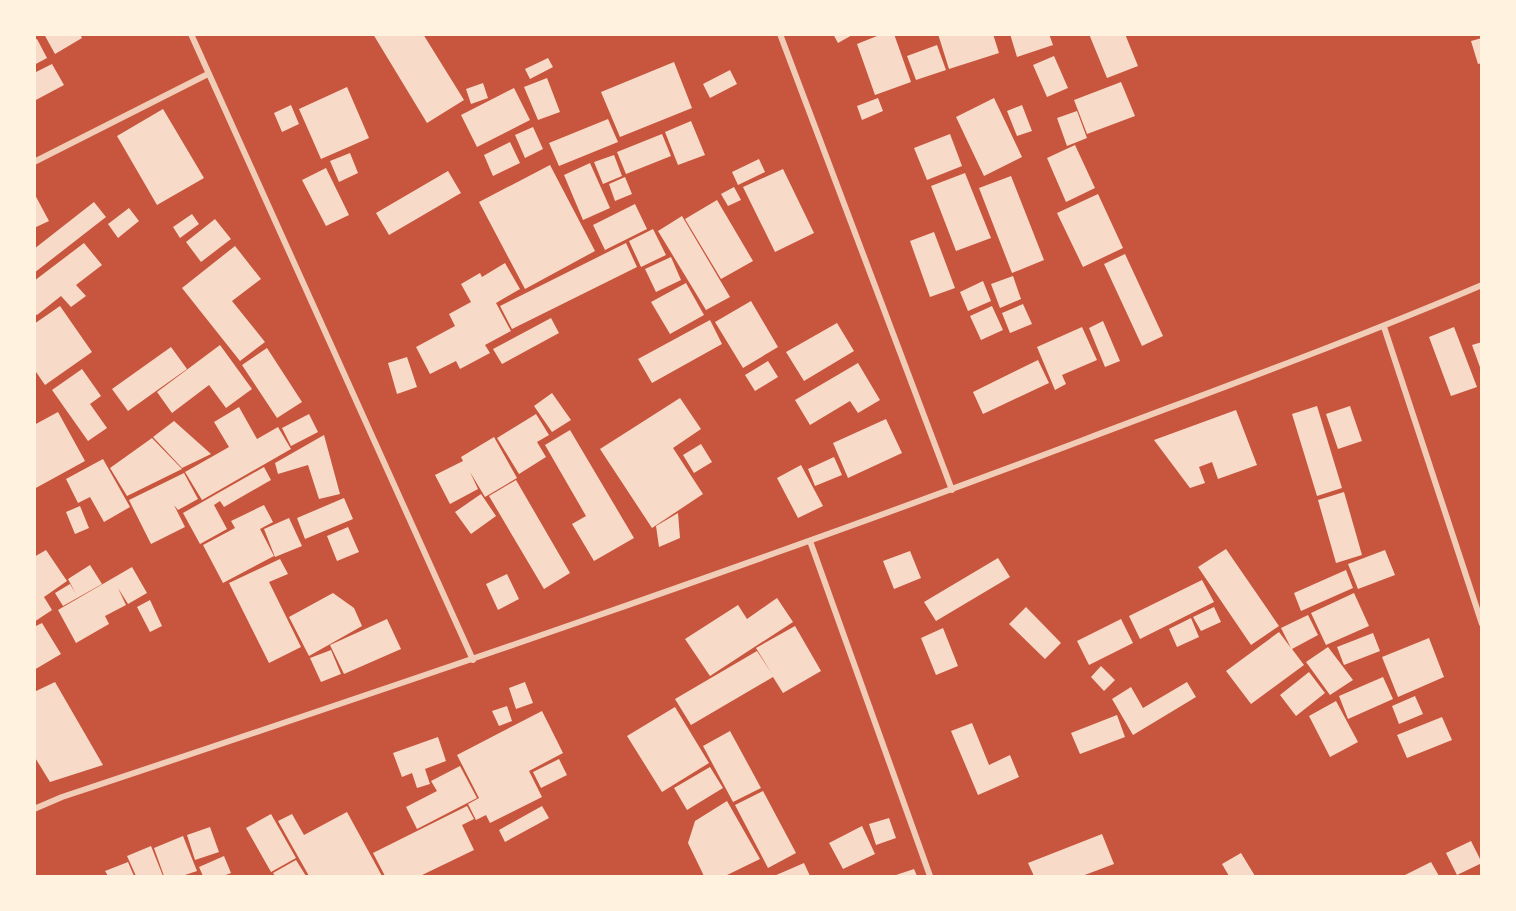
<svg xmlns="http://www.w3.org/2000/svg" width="1516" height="911" font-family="Karla,sans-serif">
<rect width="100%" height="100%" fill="#c8553d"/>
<path fill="#f7dbc8" d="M44,34H80L82,38L55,54Z
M373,34H423L464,100L427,123Z
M833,34H854L838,43Z
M882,34H894L911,82L875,95L857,44Z
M938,34H993L999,53L949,69Z
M1010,34H1049L1053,45L1017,57Z
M1089,34H1125L1138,66L1107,78Z
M1482,38V63L1478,64L1471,41Z
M37,39L47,58L34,65V40Z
M937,45L946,70L916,80L907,56Z
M1054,56L1068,88L1047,97L1033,65Z
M548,58L553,67L530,79L525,69Z
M674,62L692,108L620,137L601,92Z
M52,64L64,85L34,101V73Z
M730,70L737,84L710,98L703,84Z
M547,78L560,112L538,120L524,87Z
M1121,82L1135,116L1087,134L1074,100Z
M483,83L488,98L471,104L466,89Z
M347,87L369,138L321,159L299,109Z
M514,88L530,120L477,147L461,115Z
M878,98L883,111L862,120L857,106Z
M994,98L1022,157L984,176L956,117Z
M291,105L299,124L282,132L274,113Z
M1022,105L1032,131L1017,136L1007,111Z
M163,109L204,178L157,205L117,136Z
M1077,111L1087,138L1067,146L1057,118Z
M608,119L618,142L559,166L549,143Z
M691,121L705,155L678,165L665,132Z
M533,127L543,149L525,158L515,135Z
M662,134L671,156L626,174L617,152Z
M950,134L962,166L927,180L914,148Z
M510,142L520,163L493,176L484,155Z
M1075,145L1095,188L1066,202L1047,158Z
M350,153L358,173L339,182L330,161Z
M614,155L622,176L603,184L594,162Z
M759,159L765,172L738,185L732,172Z
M590,163L610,208L583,220L564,175Z
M550,165L595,251L525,289L479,202Z
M326,168L349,215L326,226L302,180Z
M783,169L814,233L775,252L743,187Z
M448,171L461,193L389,235L376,213Z
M965,173L991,238L956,251L931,186Z
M1011,176L1044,260L1012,273L979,188Z
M625,177L632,194L615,201L609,184Z
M734,187L741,200L728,206L721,194Z
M34,193L49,221L34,228Z
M1098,194L1123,248L1083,267L1057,213Z
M717,200L753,261L721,279L685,219Z
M94,202L106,217L34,273V249Z
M635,204L647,229L605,250L593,225Z
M129,208L139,221L118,238L108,224Z
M192,214L199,224L180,238L173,227Z
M682,216L730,297L706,310L658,231Z
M215,219L231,239L201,262L186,242Z
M653,229L666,255L641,267L629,241Z
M934,232L955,288L930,297L910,241Z
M84,243L102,265L76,285L86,296L71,307L61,296L37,315L34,313V281Z
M626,243L637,267L512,329L500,306Z
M235,246L261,279L232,301L265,342L240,361L182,288Z
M1125,254L1163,336L1142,346L1104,264Z
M671,257L681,280L656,292L645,269Z
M505,263L520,289L496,303L511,331L485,345L490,353L460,369L456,361L430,374L416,347L455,326L449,314L471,302L461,284L480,273L482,277Z
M1013,276L1021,299L1000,308L991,284Z
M983,281L991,301L968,311L960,292Z
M686,283L704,315L670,334L651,302Z
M751,301L778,347L743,368L715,322Z
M1023,304L1032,324L1010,333L1002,313Z
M60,306L92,352L45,385L34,369V324Z
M992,306L1003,330L981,340L970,316Z
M551,318L559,333L502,364L493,349Z
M710,320L722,344L652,383L638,359Z
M1103,321L1120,361L1105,367L1089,328Z
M837,323L854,351L804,381L786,352Z
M1082,327L1097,360L1062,375L1066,384L1055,390L1037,347Z
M1454,327L1477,387L1451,396L1429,337Z
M1482,342V370H1481L1472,345Z
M220,345L252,389L226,408L209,385L172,413L157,392Z
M171,347L187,369L128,411L112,389Z
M267,348L302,402L277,418L242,365Z
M407,357L417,387L397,394L388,363Z
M1038,360L1049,383L983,414L973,392Z
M768,361L778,377L755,391L745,375Z
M858,363L880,400L858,413L850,401L810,425L795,400Z
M82,369L101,396L90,404L107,428L88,441L52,390Z
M552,393L571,420L552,432L534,406Z
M680,398L701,429L673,448L703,494L652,528L600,449Z
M1317,406L1342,488L1317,496L1292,414Z
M1350,406L1362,441L1338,449L1326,414Z
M239,407L257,439L278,427L291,449L202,500L185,472L229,447L214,422Z
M1236,410L1257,465L1218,479L1212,462L1199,467L1205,483L1190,488L1154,440Z
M58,412L85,461L34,489V425Z
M309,414L318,432L291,446L282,428Z
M536,414L549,435L537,442L546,457L519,474L497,438Z
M886,419L902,453L848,478L833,443Z
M174,421L211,454L182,468L153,437Z
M570,430L634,538L594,561L572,524L586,516L545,445Z
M324,435L340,494L319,499L308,465L278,474L275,463Z
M494,437L517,478L485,497L470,472L478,489L450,504L435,475L463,461L461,457Z
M152,438L182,469L127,496L110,468Z
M701,444L712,462L694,473L683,455Z
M834,457L842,475L815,486L808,469Z
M103,459L130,507L104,522L90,497L78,503L66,479Z
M801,465L823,506L798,518L777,478Z
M264,467L271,480L224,507L220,501L214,505L227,529L200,544L183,513Z
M184,473L198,499L178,510L174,505L185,527L151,544L129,500Z
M516,480L570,573L544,589L489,496Z
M1344,492L1362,555L1336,563L1318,500Z
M481,494L496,516L471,534L455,512Z
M344,498L353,519L305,539L297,518Z
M264,505L273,522L260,529L274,556L223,583L203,545L235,528L231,521Z
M80,506L89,528L75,534L66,512Z
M678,513L680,538L659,547L656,526Z
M289,518L302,546L275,557L264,529Z
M348,527L359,552L337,561L327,536Z
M1226,549L1279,626L1251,645L1198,567Z
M46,550L67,581L44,597L52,610L34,622V557Z
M1385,550L1395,575L1358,589L1348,564Z
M910,551L921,578L894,589L883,561Z
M998,558L1010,577L936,621L924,602Z
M280,559L288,574L269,582L301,647L269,663L229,583Z
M90,565L102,584L63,606L55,593L70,584L76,594L68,579Z
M132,567L147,593L128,604L118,588L126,605L105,616L109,624L76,643L58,610Z
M1346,570L1353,588L1301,611L1294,593Z
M507,574L519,599L498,610L486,584Z
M1202,580L1214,602L1140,639L1129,616Z
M333,593L354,608L362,626L309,656L289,617Z
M1354,593L1369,626L1326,645L1311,613Z
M777,598L793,622L710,676L685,639L738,605L747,619Z
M150,600L162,626L150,632L137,607Z
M1026,607L1061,643L1045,659L1009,624Z
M1214,607L1221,622L1201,631L1193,617Z
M1308,615L1318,635L1292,649L1304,665L1251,704L1226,671L1279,632L1291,648L1281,628Z
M1191,618L1199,637L1177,647L1169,629Z
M387,619L401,649L344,674L330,645Z
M1121,619L1133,643L1089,665L1077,641Z
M42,623L61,654L34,670V627Z
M795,626L821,671L783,693L773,677L691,725L675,699L757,651L772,674L756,648Z
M943,628L958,666L936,675L921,638Z
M1373,633L1380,651L1344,665L1337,647Z
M1429,638L1444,677L1398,697L1382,657Z
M1328,647L1353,680L1330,695L1306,662Z
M331,650L341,674L321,682L310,658Z
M1101,666L1115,680L1104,691L1091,677Z
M1309,672L1325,693L1296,716L1280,695Z
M1383,677L1393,699L1348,719L1339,696Z
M55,682L103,765L50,782L34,756V692Z
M525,682L533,703L516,709L509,688Z
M1187,682L1196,697L1133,735L1112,699L1131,687L1143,708Z
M1415,696L1423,714L1399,724L1392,706Z
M1336,701L1358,742L1330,757L1309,716Z
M507,706L512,721L499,726L492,711Z
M675,707L709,763L662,792L627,736Z
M542,711L563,753L529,771L542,797L490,823L486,815L476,820L468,804L479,798L457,755Z
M1117,715L1125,737L1080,754L1071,733Z
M1442,717L1452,740L1407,758L1397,735Z
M972,723L989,765L1010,755L1019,777L978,795L951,731Z
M730,731L761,788L733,802L703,746Z
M438,737L446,761L425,769L430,784L417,788L412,773L402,777L393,753Z
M559,759L567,775L541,788L533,772Z
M460,766L477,798L417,829L406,807L437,791L431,781Z
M710,767L723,788L687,810L674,788Z
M763,791L796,853L768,868L735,805Z
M727,801L760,859L725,876H704L688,843L695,821Z
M467,806L474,819L462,825L474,850L420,876H385L373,853Z
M542,806L549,818L505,842L499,830Z
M347,812L382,876H309L278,821L292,814L304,835Z
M271,814L296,858L271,872L246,828Z
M889,818L896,838L876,845L869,824Z
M862,826L875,854L843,869L829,843Z
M210,827L219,852L195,860L187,835Z
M1102,834L1114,864L1082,876H1034L1028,863Z
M183,836L197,871L182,876H164L154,848Z
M1471,841L1482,863L1457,875L1446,853Z
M151,846L163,876H136L127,856Z
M1241,853L1255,876H1229L1222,864Z
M224,856L231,873L223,876H203L199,867Z
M296,860L306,876H275L273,873Z
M128,862L134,876H108L105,871Z
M1431,862L1439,876H1403Z
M804,863L810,876H774Z
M914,869L917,876H893Z"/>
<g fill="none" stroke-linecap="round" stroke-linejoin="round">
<path stroke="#f1ccb7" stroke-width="6" d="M191,34L473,660
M780,34L952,490
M34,162L208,74
M1384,327L1482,624
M810,541L930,876
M34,809L62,797C405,683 747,567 1086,439C1218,389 1351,341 1482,285"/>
</g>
<rect width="1516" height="911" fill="none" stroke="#fff3e0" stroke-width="72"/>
</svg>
